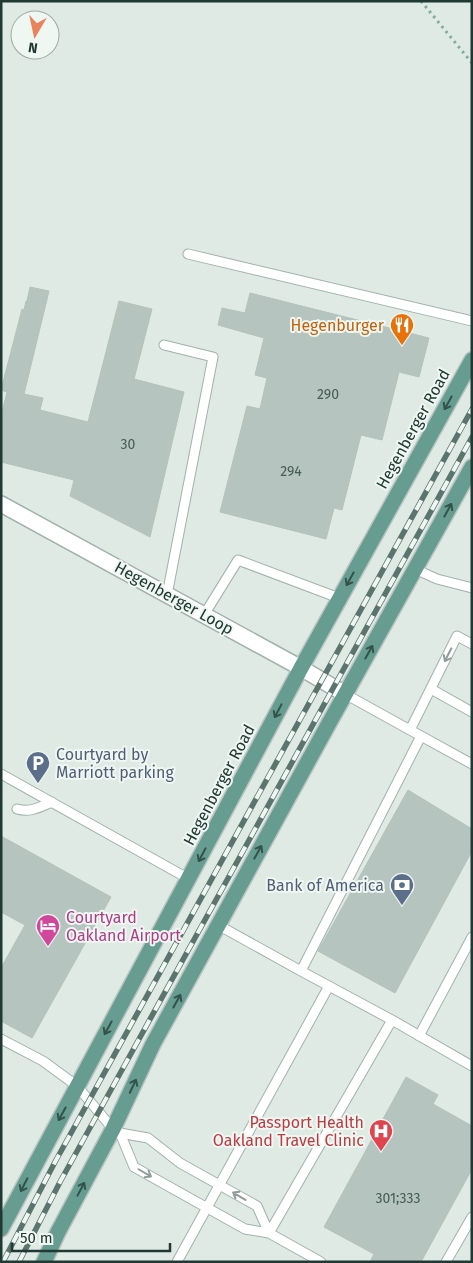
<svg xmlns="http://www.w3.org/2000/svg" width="473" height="1263" font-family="'Fira Sans',sans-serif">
<rect width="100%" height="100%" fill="#dfeae5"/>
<path fill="#b5c4be" stroke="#b2c3bc" d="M30,287L49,291L24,394L43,398L40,410L88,422L119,301L152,309L134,379L184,392L150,537L70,496L74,480L1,462V416L7,392L1,390L22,309L24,310L26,301H27Z
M250,293L429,338L419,377L399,372L382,440L361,435L342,510L334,508L326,539L220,512L247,406L260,409L267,378L255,375L264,338L218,325L222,308L245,313Z
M408,790L472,829V851L395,993L318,951Z
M1,836L111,897L32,1038L1,1021V968L25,925L1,912Z
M406,1077L438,1095L433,1104L472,1126V1169L421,1262H370L374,1254L324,1227Z"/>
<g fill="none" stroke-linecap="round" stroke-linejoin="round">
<g stroke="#a2b1ac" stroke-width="11">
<path id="lane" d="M188,254L472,321
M164,345L213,357L167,595
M415,569L437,579L472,588
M204,615L238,560L339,598
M431,689L472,712
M345,694L410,730L457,636L472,644
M421,736L472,764
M1,774L189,879
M17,809C30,813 40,807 52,802
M218,925L301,971L421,736L410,730
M392,1020L472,1066
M419,1036L472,937
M1,1039L43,1061L77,1086L113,1129L120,1133L148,1138L180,1163L257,1206L269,1233
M120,1133L134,1167L245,1229L269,1233L321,1262
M269,1233L392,1020L301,971
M177,1262L329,986
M446,1262L472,1217"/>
</g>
<g stroke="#a2b1ac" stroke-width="18">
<path id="street" d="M1,504L301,668L345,694"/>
</g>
<g stroke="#bcc4c2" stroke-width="18">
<path id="primary" d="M1,1229L301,668L472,360
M44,1262L58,1232L113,1129L153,1044L328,725L472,467"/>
</g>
<path stroke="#81ac9f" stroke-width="3" stroke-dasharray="2.5 4" stroke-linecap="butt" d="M421,1L472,63"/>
<use href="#lane" stroke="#fff" stroke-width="9"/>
<use href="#street" stroke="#fff" stroke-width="15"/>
<use href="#primary" stroke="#669d90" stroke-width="15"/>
<g stroke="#5b746e" stroke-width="5.5">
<path id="rail" d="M3,1262L55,1162L472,409
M19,1262L60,1182L472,437"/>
</g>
<use href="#rail" stroke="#eff7f3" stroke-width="4" stroke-dasharray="11" stroke-linecap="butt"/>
</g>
<defs><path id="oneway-shaft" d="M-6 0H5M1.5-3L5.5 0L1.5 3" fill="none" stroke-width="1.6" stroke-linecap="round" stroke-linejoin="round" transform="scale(1.25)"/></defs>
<g stroke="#32524a">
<use href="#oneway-shaft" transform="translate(448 403) rotate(119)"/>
<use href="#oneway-shaft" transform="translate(448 510) rotate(-61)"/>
<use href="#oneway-shaft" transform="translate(350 579) rotate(119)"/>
<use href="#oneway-shaft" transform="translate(369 652) rotate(-61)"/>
<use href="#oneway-shaft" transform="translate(278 711) rotate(118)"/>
<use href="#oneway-shaft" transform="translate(258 852) rotate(-61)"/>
<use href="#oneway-shaft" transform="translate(202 855) rotate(118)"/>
<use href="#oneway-shaft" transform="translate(177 1001) rotate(-61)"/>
<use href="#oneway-shaft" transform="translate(108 1028) rotate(119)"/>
<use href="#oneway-shaft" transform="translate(133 1086) rotate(-65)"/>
<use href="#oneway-shaft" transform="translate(62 1114) rotate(119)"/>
<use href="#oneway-shaft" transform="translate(24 1185) rotate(117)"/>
<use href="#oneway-shaft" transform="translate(81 1189) rotate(-62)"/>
</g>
<g stroke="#909c99">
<use href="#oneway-shaft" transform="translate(448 655) rotate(117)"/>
<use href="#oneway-shaft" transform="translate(145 1173) rotate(30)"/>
<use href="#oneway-shaft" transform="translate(239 1196) rotate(-149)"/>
</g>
<defs>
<g id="restaurant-pin" transform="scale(1.25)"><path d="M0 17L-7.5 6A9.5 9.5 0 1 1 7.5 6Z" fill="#e8710a" stroke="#eff7f3"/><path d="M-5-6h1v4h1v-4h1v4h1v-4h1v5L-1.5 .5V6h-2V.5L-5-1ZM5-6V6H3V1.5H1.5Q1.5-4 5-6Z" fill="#fff"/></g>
<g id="parking-pin" transform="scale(1.25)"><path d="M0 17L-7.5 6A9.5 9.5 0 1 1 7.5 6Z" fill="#5c6f8a" stroke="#eff7f3"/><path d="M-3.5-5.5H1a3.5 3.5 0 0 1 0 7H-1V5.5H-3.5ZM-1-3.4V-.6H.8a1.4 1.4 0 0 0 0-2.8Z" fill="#fff"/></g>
<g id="bank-pin" transform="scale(1.25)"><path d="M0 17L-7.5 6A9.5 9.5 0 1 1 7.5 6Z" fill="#5c6f8a" stroke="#eff7f3"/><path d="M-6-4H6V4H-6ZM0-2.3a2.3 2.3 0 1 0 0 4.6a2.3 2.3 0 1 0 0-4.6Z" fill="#fff"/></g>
<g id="hotel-pin" transform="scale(1.25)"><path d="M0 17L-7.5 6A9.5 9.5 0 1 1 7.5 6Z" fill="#d1479c" stroke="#eff7f3"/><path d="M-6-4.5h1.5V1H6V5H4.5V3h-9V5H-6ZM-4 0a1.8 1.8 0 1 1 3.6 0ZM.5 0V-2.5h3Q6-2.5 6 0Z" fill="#fff"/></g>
<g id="hospital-pin" transform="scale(1.25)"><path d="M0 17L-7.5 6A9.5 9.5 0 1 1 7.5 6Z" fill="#e0444e" stroke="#eff7f3"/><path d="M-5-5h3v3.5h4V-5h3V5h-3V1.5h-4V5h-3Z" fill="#fff"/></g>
</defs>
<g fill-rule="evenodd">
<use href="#restaurant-pin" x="402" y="325"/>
<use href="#parking-pin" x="38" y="763"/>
<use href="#bank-pin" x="402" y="885"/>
<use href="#hotel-pin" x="48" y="926"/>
<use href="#hospital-pin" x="381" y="1131"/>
</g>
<g text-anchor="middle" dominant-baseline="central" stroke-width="4" stroke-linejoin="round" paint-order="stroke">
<g font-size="14" fill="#465c56">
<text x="328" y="394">290</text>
<text x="128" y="444">30</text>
<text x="291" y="471">294</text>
<text x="398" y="1198">301;333</text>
</g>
<g font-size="16" fill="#c56008" stroke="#eff7f3" text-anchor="end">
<text x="384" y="325">Hegenburger</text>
</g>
<g font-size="16" fill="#213933" stroke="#eff7f3">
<text transform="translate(413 429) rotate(-61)">Hegenberger Road</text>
<text transform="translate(174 598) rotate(29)">Hegenberger Loop</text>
<text transform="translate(219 785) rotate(-62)">Hegenberger Road</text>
</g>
<g font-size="16" fill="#4e5e75" stroke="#eff7f3" text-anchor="start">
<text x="56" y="754">Courtyard by<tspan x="56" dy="18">Marriott parking</tspan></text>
<text x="384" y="885" text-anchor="end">Bank of America</text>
</g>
<g font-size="16" fill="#b23c85" stroke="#eff7f3" text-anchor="start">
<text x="66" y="917">Courtyard<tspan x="66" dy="18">Oakland Airport</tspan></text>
</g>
<g font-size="16" fill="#be3a42" stroke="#eff7f3" text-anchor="end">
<text x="364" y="1122">Passport Health<tspan x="364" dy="18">Oakland Travel Clinic</tspan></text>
</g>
</g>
<rect width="473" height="1263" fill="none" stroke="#213933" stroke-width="5"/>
<g transform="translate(35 35) rotate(189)"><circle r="24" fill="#eff7f3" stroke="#9daba6"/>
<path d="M0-4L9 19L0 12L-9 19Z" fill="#ea825d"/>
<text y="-8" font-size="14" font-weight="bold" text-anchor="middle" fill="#213933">N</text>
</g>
<path d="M12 1243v8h158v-8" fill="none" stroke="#213933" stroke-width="2.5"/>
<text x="20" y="1243" font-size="15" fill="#213933" stroke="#eff7f3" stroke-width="4" paint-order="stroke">50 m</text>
</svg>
